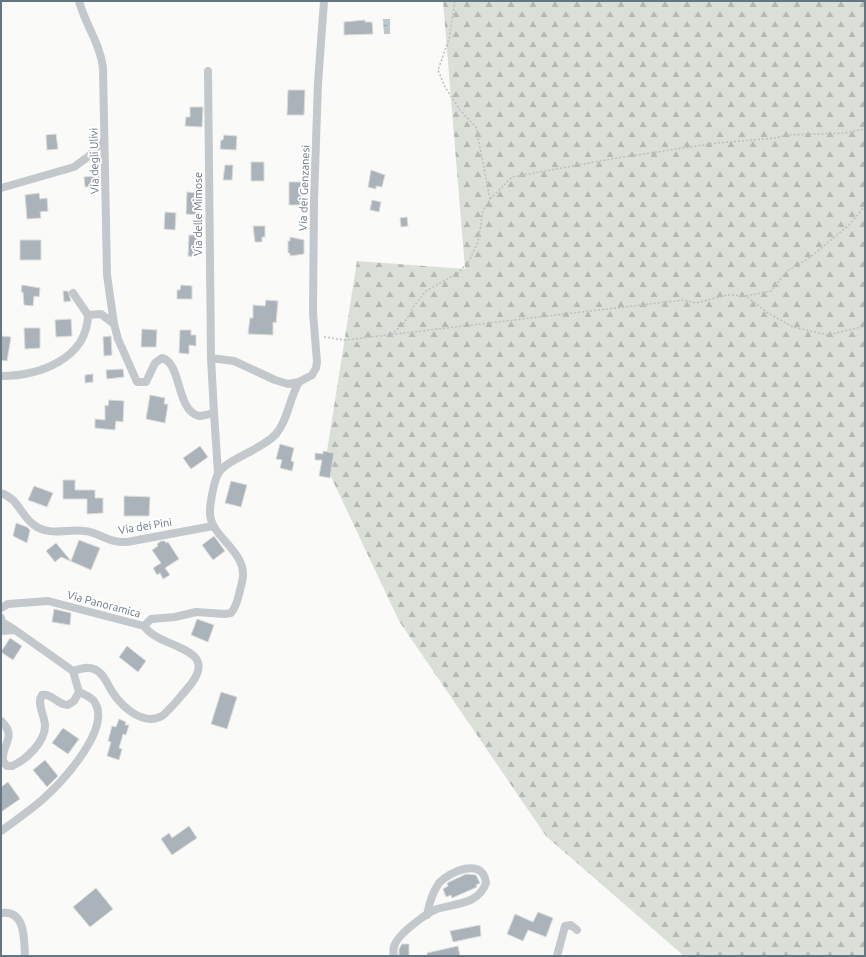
<svg xmlns="http://www.w3.org/2000/svg" width="866" height="957" font-family="Ubuntu,sans-serif">
<defs>
<pattern id="forest-firs" width="22" height="20" patternUnits="userSpaceOnUse"><rect width="22" height="20" fill="#dadfd7"/><path d="M5 1l3.5 6h-7zM16 11l3.5 6h-7z" fill="#b4b9b4"/></pattern>
<pattern id="water-ripples" width="26" height="14" patternUnits="userSpaceOnUse"><rect width="26" height="14" fill="#bbc7cb"/><path d="M2 4q2-2 4 0t4 0M15 11q2-2 4 0t4 0" fill="none" stroke="#9ca6aa"/></pattern>
</defs>
<rect width="100%" height="100%" fill="#fafaf8"/>
<path fill="url(#forest-firs)" d="M443,1H865V956H684L546,836L399,621L325,464L357,261L465,269Z"/>
<path fill="url(#water-ripples)" d="M383,19H390V34H384Z"/>
<path fill="#aab3b9" stroke="#dcdcda" d="M365,20V22H372L373,34L344,35V22Z
M288,90H305L304,115H287Z
M190,107H203L202,127L185,126L186,117H190Z
M56,134L58,149L47,150L46,135Z
M224,135L237,136L236,150L220,149L221,140H223Z
M251,162H264V181H251Z
M225,165H233L232,180H223Z
M371,170L385,175L382,187L376,186V189L368,187Z
M99,176L100,186L85,187L84,177Z
M289,182H302V205H289Z
M187,192L198,193L197,215L186,214Z
M39,193L40,199L47,198L48,211L40,212L41,218L27,219L25,195Z
M372,200L381,202L379,212L370,210Z
M165,212L176,213L175,230L164,229Z
M407,217L408,226L401,227L400,218Z
M253,226H265V237H262V242H255Z
M189,235H200L198,257L188,256Z
M290,237L304,240V254L290,256V253H288V241H290Z
M20,240H41V260H20Z
M22,285L40,288L39,297L34,296L33,306L24,305L23,292H21Z
M181,285L192,286V299H177V290H180Z
M63,291H68L71,301L64,302Z
M266,300L278,301L276,323L273,322V335L248,334L250,318H253V305L265,306Z
M71,319L72,336L56,337L55,320Z
M24,328H40V348L25,349Z
M142,329L157,330L156,347H141Z
M180,330H191V335H196V346L189,345V354L179,353Z
M1,336L11,337L7,361L1,360Z
M111,336L112,355L104,356L103,337Z
M123,369L124,377L107,379L106,370Z
M93,374V382L85,383V375Z
M150,395L165,398L164,404H168L165,423L146,419Z
M109,400L124,401L123,422L116,421L115,430L95,428V419L105,420V405L108,406Z
M280,444L294,448L291,461L294,462L292,471L280,468L282,460L276,459Z
M200,446L208,457L191,469L183,458Z
M323,451L334,453L330,478L319,476L322,460H315V453L323,454Z
M63,480H75V490H95V498H103V513L87,514V499H63Z
M231,481L247,485L241,507L225,503Z
M34,486L53,493L47,507L28,500Z
M124,496L150,497L149,516H124Z
M16,523L27,527L30,530L27,543L13,536Z
M214,536L225,551L213,560L202,545Z
M79,540L100,548L91,570L61,557L55,562L46,551L56,543L71,561Z
M161,541H165L166,543L168,542L179,559L165,568L170,575L163,579L160,573L157,575L153,568L161,563L152,550L158,546L157,544Z
M54,609L71,613L70,625L52,622Z
M197,619L214,625L208,642L191,635Z
M10,638L22,646L13,660L1,652Z
M127,646L146,661L138,672L119,657Z
M221,692L237,697L227,729L211,724Z
M119,719L126,722L125,725H129L126,735L123,734L119,748L122,749L119,760L107,756L111,742L108,741L112,726L116,727Z
M63,728L79,739L68,754L52,743Z
M45,760L58,776L47,787L33,770Z
M8,782L20,799L1,812V787Z
M189,826L197,838L172,855L161,839L169,833L172,838Z
M466,874L476,875L480,883L476,885L477,887L452,898L451,895L446,897L443,889L448,886L447,883Z
M96,888L113,909L90,927L73,907Z
M538,912L553,918L546,937L528,930L523,941L507,934L515,914L533,922Z
M480,925L481,936L453,942L450,931Z
M402,944H409V956H399V949Z
M458,946L460,956H427V953Z"/>
<g fill="none" stroke-linecap="round" stroke-linejoin="round">
<path stroke="#bbbfc2" stroke-width="1.5" stroke-dasharray="2 2" stroke-linecap="butt" d="M455,1L449,39L438,70L445,87L460,110L476,127L490,199
M746,296L771,291L787,271L808,259L849,225L865,206
M391,335L405,322L414,306L426,291L458,273L469,261L478,242L483,211L490,199L512,177L617,158L717,143L776,138L787,135L845,133L865,129
M324,337L345,340L683,300L696,303L727,295L746,296L768,313L793,327L828,335L865,326"/>
<path stroke="#c3c8cc" stroke-width="8" d="M79,1C85,24 100,43 103,68L107,275L114,324
M208,71L211,358
M1,188L74,167L89,156L104,140
M73,293L88,315L101,314L114,324L118,339L137,382H146L155,363L162,358C182,363 176,411 199,416C204,416 210,414 214,413L211,358L234,361L275,380L288,384L299,382L312,375L316,368L317,362L313,313L314,200L318,83L324,1
M1,376C39,376 87,359 88,315
M214,413L218,473
M1,493C18,498 21,516 34,525C50,537 68,528 85,531C102,533 107,543 127,542L213,526
M1,608L8,604L48,601L144,626L151,619L175,617L196,612L225,614L231,613C237,606 238,598 240,590C241,586 243,580 243,575C244,550 209,535 210,512C210,503 214,481 218,474C226,459 262,450 276,434C288,420 289,399 299,382
M1,618L2,622L15,630L1,631
M73,671C80,669 87,666 94,669C104,673 107,684 113,693C123,708 144,726 162,716C172,708 179,698 187,689C225,646 160,650 144,626
M1,721C18,737 1,744 3,761L7,766H12C26,760 45,742 45,726C45,716 36,703 42,695C52,693 57,705 68,705L74,701L79,692L73,671L15,630
M1,831C15,821 29,811 42,800C61,783 115,726 93,700C89,696 84,694 79,692
M1,913C26,909 24,941 25,956
M394,956C393,952 393,948 395,944C399,934 426,913 437,909C456,903 478,905 486,883C483,856 449,872 439,883C432,893 429,904 427,915
M557,956L565,926L571,925L577,930"/>
</g>
<g text-anchor="middle" dominant-baseline="central" stroke-width="4" stroke-linejoin="round" paint-order="stroke">
<g font-size="11" fill="#657683" stroke="#fff">
<text transform="translate(94 161) rotate(-91)">Via degli Ulivi</text>
<text transform="translate(304 188) rotate(-88)">Via dei Genzanesi</text>
<text transform="translate(198 214) rotate(-90)">Via delle Mimose</text>
<text transform="translate(145 526) rotate(-9)">Via dei Pini</text>
<text transform="translate(104 604) rotate(15)">Via Panoramica</text>
</g>
</g>
<rect width="866" height="957" fill="none" stroke="#657683" stroke-width="4"/>
</svg>
